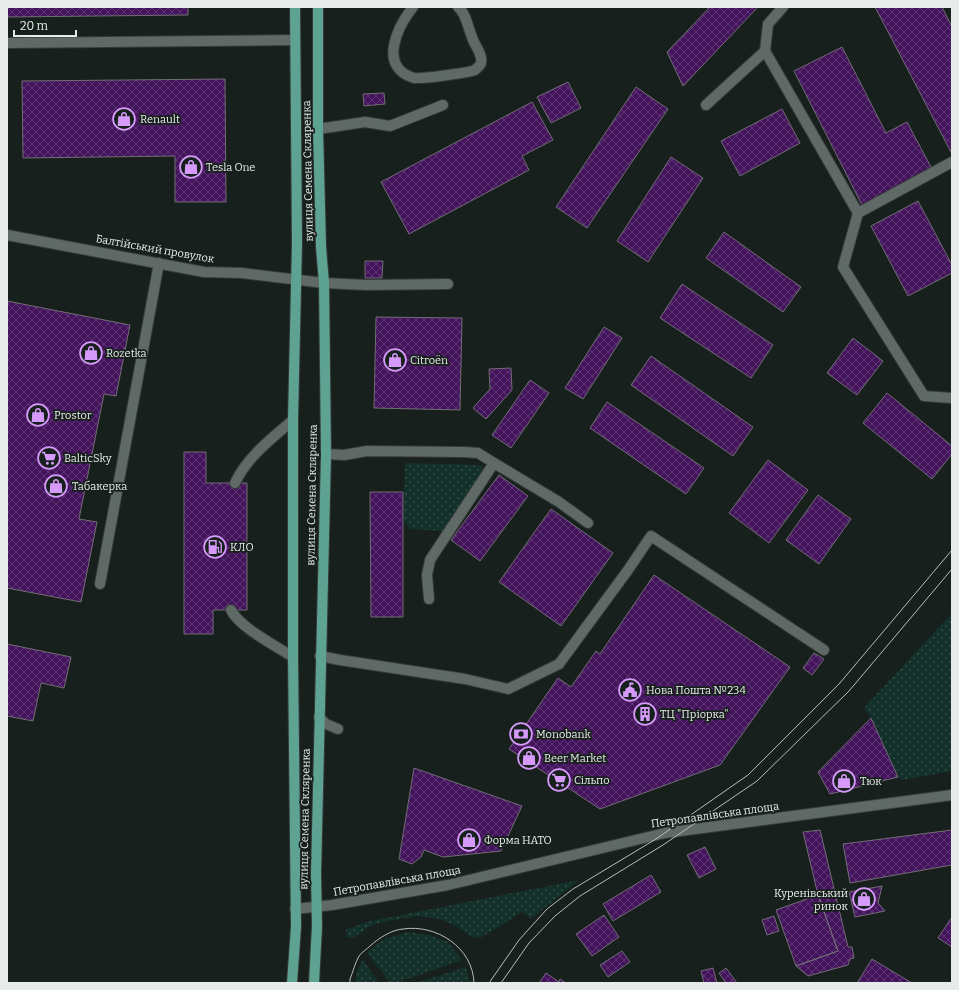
<svg xmlns="http://www.w3.org/2000/svg" width="959" height="990" font-family="Bitter,serif">
<defs>
<pattern id="grass-dots" width="8" height="8" patternUnits="userSpaceOnUse"><rect width="8" height="8" fill="#13312a"/><path d="M2 2h.1M6 6h.1" fill="none" stroke="#354f49" stroke-width="1.8" stroke-linecap="round"/></pattern>
<pattern id="building-cross-hatch" width="8" height="8" patternUnits="userSpaceOnUse"><rect width="8" height="8" fill="#43135b"/><path d="M0 0l8 8M0 8l8-8" fill="none" stroke="#5e3673"/></pattern>
</defs>
<rect width="100%" height="100%" fill="#17201d"/>
<path fill="url(#grass-dots)" d="M405,463L480,465L485,469L449,528L441,531L410,529L403,520Z
M952,613V771L902,780L898,777L871,718L864,708Z
M579,880L531,919L522,912L480,938L472,937L458,927L441,919L418,916L387,921L372,925L353,938L346,937V930L366,922Z
M408,932L429,935L448,942L462,960L396,983H390L367,952L382,940Z
M363,960L379,983H355L357,970Z
M466,967L470,983H416Z"/>
<path fill="url(#building-cross-hatch)" stroke="#716d75" d="M7,7H188V15L7,17Z
M710,7H758L683,86L667,52Z
M875,7H942L952,27V154Z
M842,47L886,133L907,122L932,169L862,205L794,71Z
M225,79L226,202H175V156L23,158L22,81Z
M568,82L581,108L551,123L537,97Z
M636,87L668,109L587,228L556,207Z
M384,93L385,104L364,106L363,94Z
M532,102L553,140L522,156L529,170L409,234L381,182Z
M782,109L800,143L740,176L721,141Z
M671,157L703,178L648,262L617,241Z
M918,201L952,265V273L908,296L871,226Z
M724,232L801,287L783,312L706,258Z
M365,261H383L382,278H365Z
M682,284L773,345L751,378L660,318Z
M7,301L130,325L116,396L104,394L79,519L97,522L81,602L7,588Z
M376,317L462,318L460,410L374,408Z
M604,327L622,338L583,399L565,388Z
M853,338L883,361L857,395L827,373Z
M651,356L753,427L733,456L631,385Z
M511,368L512,390L486,419L473,408L490,389L489,369Z
M530,380L549,393L511,448L492,435Z
M887,393L952,446V454L932,479L863,423Z
M607,402L704,468L686,494L590,428Z
M184,452H206V483H247V610H213V634H184Z
M768,460L808,490L769,543L729,513Z
M499,475L528,496L480,561L451,540Z
M370,492H403V617H371Z
M818,495L851,519L819,564L786,540Z
M551,509L613,553L561,626L499,582Z
M654,575L790,667L720,765L600,809L509,749L558,678L571,687L596,651L600,654Z
M7,644L71,657L64,688L41,683L33,721L7,716Z
M814,653L824,659L812,675L803,668Z
M871,718L898,777L830,794L818,772Z
M414,768L522,806L501,851L443,857L424,850L421,857L412,864L399,859Z
M820,830L848,947H852L854,958L850,959L848,965L808,976L796,966L838,951L818,895L803,832Z
M952,830V865L850,883L843,844Z
M705,847L716,869L699,878L687,855Z
M651,875L661,892L613,921L603,904Z
M882,886L878,903L885,911L855,917L849,892Z
M818,895L838,951L796,966L776,910Z
M604,915L619,937L592,956L576,934Z
M774,916L779,931L767,935L762,920Z
M952,917V947L938,938Z
M622,951L630,962L608,977L600,965Z
M872,959L912,983H857Z
M713,968L717,983H704L701,971Z
M726,968L737,983H726L719,973Z
M546,973L559,982L560,979L566,983H539Z"/>
<g fill="none" stroke-linecap="round" stroke-linejoin="round">
<g stroke="#363b3a" stroke-width="12">
<path id="service" d="M413,7C398,26 377,67 414,78C421,79 468,73 475,70C477,68 480,66 481,63C483,54 474,45 472,37C468,28 466,13 458,7
M783,7L768,24L765,51L858,213L843,267L924,396L952,398
M7,43L295,40
M706,105L765,51
M318,129L365,122L390,126L443,105
M858,213L952,162
M324,283L366,285L448,284
M326,454L344,455L367,451L464,452L478,453L494,463L430,560L427,575L429,599
M494,463L559,502L588,523
M235,483C247,457 271,439 293,420
M100,584L159,263
M231,610C239,627 276,646 293,657
M320,656L340,660L465,679L508,689L559,664L628,570L651,536L824,650
M319,717L326,724L338,729"/>
</g>
<g stroke="#363b3a" stroke-width="12">
<path id="minor" d="M7,235L204,272L242,273L324,283
M295,909L332,905L448,885L665,833L952,795"/>
</g>
<g stroke="#363b3a" stroke-width="12">
<path id="primary" d="M292,983L296,927L293,657V420L297,243L295,7
M314,983L317,926L316,874L326,454L324,283L321,247L318,129V7"/>
</g>
<use href="#service" stroke="#5f6966" stroke-width="10"/>
<use href="#minor" stroke="#5f6966" stroke-width="10"/>
<use href="#primary" stroke="#5ea292" stroke-width="10"/>
<path stroke="#b7bdbb" stroke-width="1" d="M350,983V979C353,972 355,963 359,956C362,952 367,949 370,946C379,938 391,930 403,929C436,924 473,947 474,983
M489,983L519,940L547,909L573,889L656,839L748,775L839,684L952,550
M501,983L529,943L555,916L580,896L663,845L757,781L849,691L952,569"/>
</g>
<defs>
<g id="shop-ring" transform="scale(1.15)"><circle r="9.5" fill="#17201d" stroke="#d69bfa" stroke-width="1.5"/><path d="M-5-2.5h2.3a2.7 3.5 0 0 1 5.4 0H5L5.5 6h-11ZM-1.5-2.5h3a1.5 2.3 0 0 0-3 0Z" fill="#d69bfa"/></g>
<g id="supermarket-ring" transform="scale(1.15)"><circle r="9.5" fill="#17201d" stroke="#d69bfa" stroke-width="1.5"/><path d="M-6-5.5h2.5l.6 2H6L4.5 2H-2.5L-4.4-4H-6ZM-1.5 3.2a1.3 1.3 0 1 0 .1 0ZM3 3.2a1.3 1.3 0 1 0 .1 0Z" fill="#d69bfa"/></g>
<g id="fuel-ring" transform="scale(1.15)"><circle r="9.5" fill="#17201d" stroke="#d69bfa" stroke-width="1.5"/><path d="M-5.5-6h7V0h2V4h1.3V-2.5L3-4.5l.8-.8L6-3V5H2.5V1h-1V6h-7ZM-4.2-4.7v3.2H.2V-4.7Z" fill="#d69bfa"/></g>
<g id="civic-ring" transform="scale(1.15)"><circle r="9.5" fill="#17201d" stroke="#d69bfa" stroke-width="1.5"/><path d="M-.6-6.5H3V-4.5H.6V-3L4-1V1h2V6H-6V1h2V-1L-.6-3ZM-1.2 2.5V6h2.4V2.5Z" fill="#d69bfa"/></g>
<g id="building-ring" transform="scale(1.15)"><circle r="9.5" fill="#17201d" stroke="#d69bfa" stroke-width="1.5"/><path d="M-4-6H4V6H1V3H-1V6H-4ZM-2.5-4.3h1.7v1.8h-1.7ZM.8-4.3h1.7v1.8H.8ZM-2.5-1h1.7V.8h-1.7ZM.8-1h1.7V.8H.8Z" fill="#d69bfa"/></g>
<g id="bank-ring" transform="scale(1.15)"><circle r="9.5" fill="#17201d" stroke="#d69bfa" stroke-width="1.5"/><path d="M-6-4H6V4H-6ZM0-2.3a2.3 2.3 0 1 0 0 4.6a2.3 2.3 0 1 0 0-4.6Z" fill="#d69bfa"/></g>
</defs>
<g fill-rule="evenodd">
<use href="#shop-ring" x="124" y="119"/>
<use href="#shop-ring" x="191" y="167"/>
<use href="#shop-ring" x="91" y="353"/>
<use href="#shop-ring" x="395" y="360"/>
<use href="#shop-ring" x="38" y="415"/>
<use href="#supermarket-ring" x="49" y="458"/>
<use href="#shop-ring" x="56" y="486"/>
<use href="#fuel-ring" x="215" y="547"/>
<use href="#civic-ring" x="630" y="690"/>
<use href="#building-ring" x="645" y="714"/>
<use href="#bank-ring" x="521" y="734"/>
<use href="#shop-ring" x="529" y="758"/>
<use href="#supermarket-ring" x="559" y="780"/>
<use href="#shop-ring" x="844" y="781"/>
<use href="#shop-ring" x="469" y="840"/>
<use href="#shop-ring" x="864" y="899"/>
</g>
<g text-anchor="middle" dominant-baseline="central" stroke-width="3.5" stroke-linejoin="round" paint-order="stroke">
<g font-size="11" fill="#e7ecea" stroke="#17201d" text-anchor="start">
<text x="140" y="119">Renault</text>
<text x="206" y="167">Tesla One</text>
<text x="106" y="353">Rozetka</text>
<text x="410" y="360">Citroën</text>
<text x="54" y="415">Prostor</text>
<text x="64" y="458">BalticSky</text>
<text x="72" y="486">Табакерка</text>
<text x="230" y="547">КЛО</text>
<text x="646" y="690">Нова Пошта №234</text>
<text x="660" y="714">ТЦ "Пріорка"</text>
<text x="536" y="734">Monobank</text>
<text x="544" y="758">Beer Market</text>
<text x="574" y="780">Сільпо</text>
<text x="860" y="781">Тюк</text>
<text x="484" y="840">Форма НАТО</text>
<text x="848" y="893" text-anchor="end">Куренівський<tspan x="848" dy="13">ринок</tspan></text>
</g>
<g font-size="11" fill="#e7ecea" stroke="#17201d">
<text transform="translate(308 171) rotate(-91)">вулиця Семена Скляренка</text>
<text transform="translate(155 249) rotate(10)">Балтійський провулок</text>
<text transform="translate(312 495) rotate(-89)">вулиця Семена Скляренка</text>
<text transform="translate(715 815) rotate(-8)">Петропавлівська площа</text>
<text transform="translate(305 819) rotate(-89)">вулиця Семена Скляренка</text>
<text transform="translate(397 881) rotate(-10)">Петропавлівська площа</text>
</g>
</g>
<rect width="959" height="990" fill="none" stroke="#e7ecea" stroke-width="16"/>
<path d="M14 30v6h62v-6" fill="none" stroke="#e7ecea" stroke-width="2"/>
<text x="20" y="30" font-size="12" fill="#e7ecea" stroke="#17201d" stroke-width="3" paint-order="stroke">20 m</text>
</svg>
